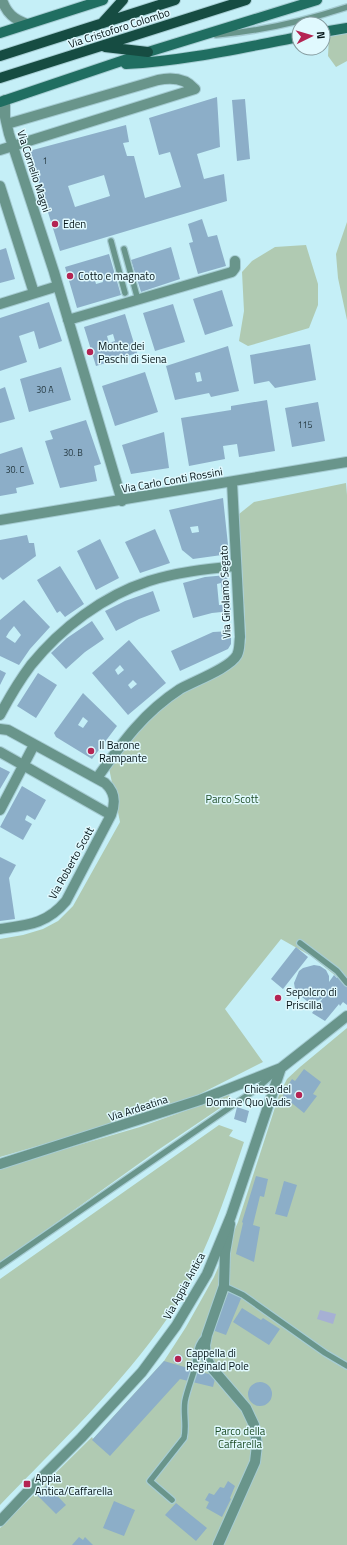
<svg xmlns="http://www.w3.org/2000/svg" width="347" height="1545" font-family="'Titillium Web',sans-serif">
<rect width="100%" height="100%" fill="#c5eff7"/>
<path fill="#b0cab2" d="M347,32V61L336,67L328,56L329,35Z
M347,222V320L338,278L336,254Z
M306,245L318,284V305L309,328L248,346L239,341L244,311L242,272L252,261L275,247Z
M346,483L347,495V985L311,956L281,939L225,1009L263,1062L198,1095L72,1136L0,1157V939L23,935L43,929L58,921L73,906L120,822L109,768L140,727L182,692L229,670L238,661L244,651L246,638L239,514L254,502Z
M347,1028V1545H0V1528L92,1437L93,1439L164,1361L186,1327L214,1277L238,1222L279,1095L287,1079L300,1067Z
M229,1095L232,1100L158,1150L0,1263V1168L140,1127Z
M219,1125L233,1130L229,1136L244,1142C229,1186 215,1229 194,1271C186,1286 179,1302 169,1316C121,1386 59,1444 0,1505V1279Z"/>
<path fill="#a6b0d4" d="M320,1310L336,1314L333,1324L317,1319Z"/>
<path fill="#8caec8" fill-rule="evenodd" d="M217,97L220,147L197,154L204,179L224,174L227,201L60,251L29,151L126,125L129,142L123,143L127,156H134L145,198L181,187L170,152L159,155L149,118ZM104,175L110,196L75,207L68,186Z
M245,99L250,159L237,161L232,100Z
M202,219L208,237L217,235L226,266L198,274L189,243L193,242L188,224Z
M171,247L180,279L141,292L131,260Z
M6,248L15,279L0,283V250Z
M109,254L121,295L77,308L65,267ZM101,274L103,282L96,284L94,276Z
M222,290L233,326L205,335L193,299Z
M49,302L62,341L39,349L34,331L19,336L27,362L0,371V318Z
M173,304L185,342L155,351L143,313Z
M125,314L137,353L96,366L84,327ZM113,334L115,341L109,343L107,336Z
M310,344L316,380L275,388L269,381L254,384L250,355Z
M228,346L239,391L211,397L209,393L175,400L166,366ZM200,372L202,381L197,382L195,373Z
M61,367L71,400L29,412L20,379Z
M145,372L158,412L115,426L102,386Z
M5,387L15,419L0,423V389Z
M267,400L275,451L239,457L237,444L223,446L225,459L189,466L181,418L231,410V406Z
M318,402L325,441L292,447L285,408Z
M86,420L101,464L94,466L97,481L60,488L45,441L53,439L50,431Z
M164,432L169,468L131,474L122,445Z
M22,447L34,484L16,488L17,493L0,496V454Z
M223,498L229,554L193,559L182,550L169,510ZM198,526L199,532L192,533L190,527Z
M155,529L170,563L140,573L125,542Z
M27,535L29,543H34L36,556L3,580L0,577V540Z
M100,539L119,578L96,590L77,551Z
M60,566L84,604L65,617L60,611L57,613L37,580Z
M227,575L231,611L212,613L193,618L183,583L205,577ZM221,583L223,605H219L217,584Z
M153,591L160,611L139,619L116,631L105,611L125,601Z
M24,600L50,627L30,649L19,665L0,656V620ZM14,626L21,635L15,643L6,637L9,632Z
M92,621L104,639L85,652L66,669L51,653L67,638Z
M231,631V644L228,649L180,671L171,651L213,632Z
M129,640L166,683L128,715L92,673ZM120,665L124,670L118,675L115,670ZM133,680L137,684L131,689L128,685Z
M0,670L6,673L0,685Z
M38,673L57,685L36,718L17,706Z
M83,693L117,726L92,759L56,737L54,733ZM83,717L88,721L83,728L78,725Z
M0,767L10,772L0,789Z
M22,786L46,800L35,820L27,815L26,817L25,820L32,824L23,840L0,827Z
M0,857L16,865L9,878L15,919L0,921Z
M296,947L308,957L283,989L271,979Z
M314,965L320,966L326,970L329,976V982L334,975L337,978L339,976L347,985V1005L343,1002L340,1006L339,1004L325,1021L312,1013L323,998L317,1001H307L302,997L295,989L294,983L299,971L303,968Z
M304,1069L321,1082L313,1094L317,1096L304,1113L283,1096L286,1088L292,1079L295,1081Z
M237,1107L249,1111L246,1123L234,1119Z
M256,1176L268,1179L264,1197L260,1196L253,1225L260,1227L254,1262L236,1254L243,1223L242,1222Z
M284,1181L297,1185L287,1217L275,1214Z
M229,1291L242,1296L226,1335L215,1331L214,1328Z
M242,1308L261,1320L263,1318L280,1329L269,1345L233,1322Z
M173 1359a5 5 0 1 1 10 0a5 5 0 1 1-10 0Z
M164,1361L212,1375L215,1379L213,1387L180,1379L110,1456L92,1440Z
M248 1394a12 12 0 1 1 24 0a12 12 0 1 1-24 0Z
M228,1481L235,1486L230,1498L231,1499L222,1517L206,1508L209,1502L205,1500L209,1493L214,1495L220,1487L224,1488Z
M47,1485L66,1505L56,1514L37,1495Z
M114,1501L135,1510L124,1536L103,1528Z
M176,1503L207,1528L196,1541L165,1515Z
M79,1537L83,1540L85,1537L93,1545H72Z"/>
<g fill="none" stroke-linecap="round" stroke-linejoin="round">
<g stroke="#a6ccd3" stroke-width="8">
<path id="service" d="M216,35C262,31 304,21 347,7
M111,241L125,293
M124,249L138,300
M300,943L337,971L347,983
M0,1266L255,1090L275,1073
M224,1286L243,1295L325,1353L347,1366
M172,1500L150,1481L184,1438C187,1426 183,1413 185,1401C187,1391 191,1381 194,1371C197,1358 195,1346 205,1337"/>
</g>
<g stroke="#a6ccd3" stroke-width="12">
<path id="minor" d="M2,0C7,14 14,19 27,24
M5,100V117L9,134L54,272L122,501
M0,150L195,89C185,78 172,77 158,80L7,124
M0,186L34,293
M0,304L58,286
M68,320L232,272L235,268V261
M0,520L347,462
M0,715C9,698 19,681 31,665C61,628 103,596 149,581C177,572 207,569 236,566
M0,729L8,730L105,783C115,792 116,802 111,815L0,752
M97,778C122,743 143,713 180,689C194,681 230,668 237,655C240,649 239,643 240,637L232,482
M0,810L34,745
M0,929C28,925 47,924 66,901L111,815
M218,1545L255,1462L257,1445L254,1425L246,1408L211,1367L206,1357L205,1345L207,1335L224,1286L225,1253L230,1224"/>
</g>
<g stroke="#a6ccd3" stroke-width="12">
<path id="tertiary" d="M0,1164L200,1100L281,1068
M0,1521L33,1486L81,1438L142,1372L176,1326L207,1274L231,1216L281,1068L347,1016"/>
</g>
<g stroke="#a6ccd3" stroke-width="12">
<path id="secondary" d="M323,32L347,28
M0,33L103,0
M126,64C184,61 241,48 299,37
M0,102L148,52L317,0"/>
</g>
<g stroke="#a6ccd3" stroke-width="12">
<path id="primary" d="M103,22L123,0
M105,47L148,52
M0,56L175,0
M0,78L246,0"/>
</g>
<use href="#service" stroke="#69958b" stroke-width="5.5"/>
<use href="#minor" stroke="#69958b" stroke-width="10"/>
<use href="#tertiary" stroke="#69958b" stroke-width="10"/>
<use href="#secondary" stroke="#206e61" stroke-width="10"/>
<use href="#primary" stroke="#164c42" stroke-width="10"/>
</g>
<g fill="#b42453" stroke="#e0f9fe" stroke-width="1.5">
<circle cx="55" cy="224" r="4"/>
<circle cx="70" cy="276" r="4"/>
<circle cx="90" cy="352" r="4"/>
<circle cx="91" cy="751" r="4"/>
<circle cx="278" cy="998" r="4"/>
<circle cx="299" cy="1095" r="4"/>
<circle cx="178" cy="1359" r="4"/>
<rect x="23" y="1480" width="8" height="8" rx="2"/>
</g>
<g text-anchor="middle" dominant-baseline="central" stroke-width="3" stroke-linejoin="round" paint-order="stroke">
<g font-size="9" fill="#263a42">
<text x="45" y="160">1</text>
<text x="45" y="389">30 A</text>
<text x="305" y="424">115</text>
<text x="73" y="452">30. B</text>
<text x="15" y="469">30. C</text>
</g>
<g font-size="11" fill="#041316" stroke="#e0f9fe">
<text transform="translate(119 28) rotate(-18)">Via Cristoforo Colombo</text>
<text transform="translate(34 171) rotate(72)">Via Cornelio Magni</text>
<text transform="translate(172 480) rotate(-10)">Via Carlo Conti Rossini</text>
<text transform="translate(225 592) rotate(-92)">Via Girolamo Segato</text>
<text transform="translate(71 863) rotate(-61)">Via Roberto Scott</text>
<text transform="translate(138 1108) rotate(-18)">Via Ardeatina</text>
<text transform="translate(184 1286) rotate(-61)">Via Appia Antica</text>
</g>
<g font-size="11" fill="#041316" stroke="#e0f9fe" text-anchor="start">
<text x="63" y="224">Eden</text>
<text x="78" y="276">Cotto e magnato</text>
<text x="98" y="346">Monte dei<tspan x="98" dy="13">Paschi di Siena</tspan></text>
<text x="99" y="745">Il Barone<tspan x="99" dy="13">Rampante</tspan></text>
<text x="286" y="992">Sepolcro di<tspan x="286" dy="13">Priscilla</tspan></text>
<text x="291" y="1089" text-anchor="end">Chiesa del<tspan x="291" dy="13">Domine Quo Vadis</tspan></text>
<text x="186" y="1353">Cappella di<tspan x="186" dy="13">Reginald Pole</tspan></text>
<text x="35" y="1478">Appia<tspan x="35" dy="13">Antica/Caffarella</tspan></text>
</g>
<g font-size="11" fill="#1c4c25" stroke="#e0f9fe">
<text x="232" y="799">Parco Scott</text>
<text x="240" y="1431">Parco della<tspan x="240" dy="13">Caffarella</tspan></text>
</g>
</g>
<g transform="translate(311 36) rotate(85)"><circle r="19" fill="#e0f9fe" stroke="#889da1"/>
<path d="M0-3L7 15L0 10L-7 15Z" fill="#b42453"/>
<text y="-6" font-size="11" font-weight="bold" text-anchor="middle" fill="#041316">N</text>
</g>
</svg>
